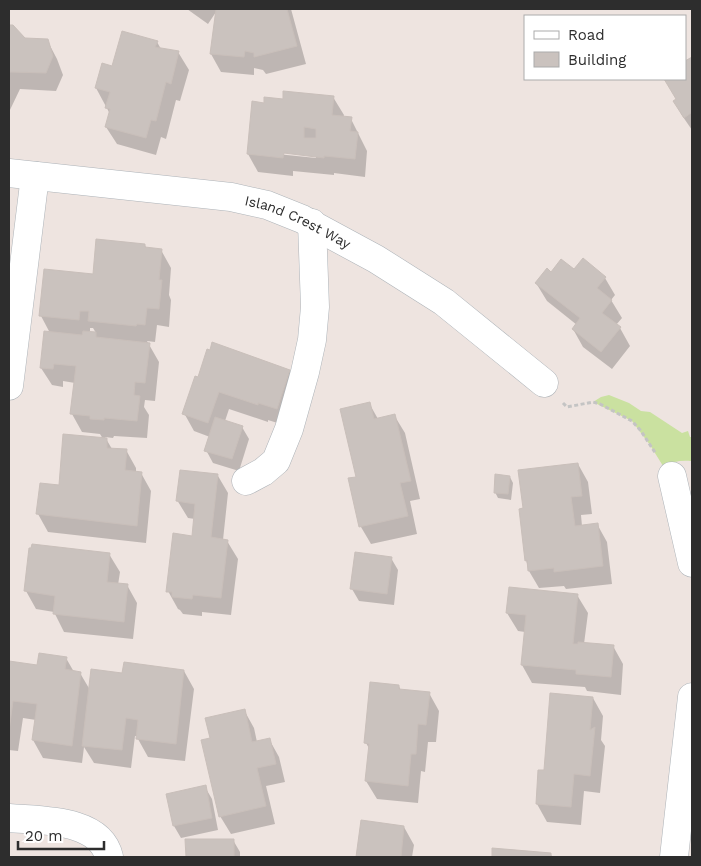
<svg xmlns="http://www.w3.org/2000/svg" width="701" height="866" font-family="'Work Sans',sans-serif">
<rect width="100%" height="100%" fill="#eee4e0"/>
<path fill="#cae1a0" d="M609,395L629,403L641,411L650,412L682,433L688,431L690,437H692V464L691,461C680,460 672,462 663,466L650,445L632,421L593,402L601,397Z"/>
<path fill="#0003" fill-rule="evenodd" d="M187,9H291L306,64L266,74L263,70L254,68V75L221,72L211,54L216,12L208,24Z
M9,26H13L24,39L47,40L57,59L63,75L56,91L20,89L9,112Z
M157,42L161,49L178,52L189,70L180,101L176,100L166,139L161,137L156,155L117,144L106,127L110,114L96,88L113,67Z
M692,58V130L681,114L677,99L665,79H685V63Z
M333,97L344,115L343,118L351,119L367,151L365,177L334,173V175L293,171V176L258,172L248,154L265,104L284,100ZM277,151L316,156V158L277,154Z
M145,245L146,248L161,250L171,268L169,295L171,300L169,327L157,325L155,342L147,341L159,362L155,401L145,400L144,407L149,415L147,438L114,436L113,438L105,437L112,449L126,450L136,468V473H141L151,491L146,543L48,532L38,514L41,484L60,486L103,439L100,434L82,432L72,414L75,383L63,381V387L52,385L41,368L50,333L41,316L94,275ZM90,328H93L96,333H90Z
M574,271L605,278L615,295L611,300L622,318L616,325L620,328L630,346L612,369L583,347L573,329L577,325L547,301L536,283L551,274Z
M289,371L299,388L287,426L268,420V422L229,409L225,421L242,427L249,439L239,471L213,463L206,450L210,437L194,431L184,413L196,378Z
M369,403L378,419L394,415L405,433L420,499L410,501L417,534L371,544L361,527L350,479L357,478Z
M578,464L588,482L592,514L581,515L582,526L597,524L607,542L612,584L566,589L564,586L539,588L529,571L526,560Z
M218,476L228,493L223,540L227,541L238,559L231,615L202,612V616L183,614L180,610L178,609L168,591L193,537L195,519L188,518L177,500Z
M510,477L513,483L511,500L498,498L495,492Z
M109,554L120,572L118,585H127L137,603L133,639L64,632L54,612L36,609L26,591Z
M391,558L398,570L394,605L359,601L352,589Z
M577,595L588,613L584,644L613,646L623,664L621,695L587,691L585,687L532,683L522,665L525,632L518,631L507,613Z
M66,658L74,672L80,673L90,690L123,675L184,671L194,689L185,761L148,757L138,739V736H135L131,768L94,763L84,747L82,763L43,758L33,740L36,720L23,718L18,751L9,750V662L38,666Z
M399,686L401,691L429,693L439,711L436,742H428L425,772L421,771L418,803L377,799L366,781L370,750L366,743Z
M593,698L603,716L601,740L605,746L600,793L584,791L581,825L547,822L537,804Z
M244,710L254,728L257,742L269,739L279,757L285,782L266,786L275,824L231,834L220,816L212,739Z
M205,787L212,799L218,830L181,838L174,826Z
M362,822L404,827L414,845L412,857H358Z
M187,840H233L240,852V857H187Z
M494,849L551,854L552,857H493Z"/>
<path fill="#cac2be" stroke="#c9bfba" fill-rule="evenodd" d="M216,9H287L297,46L254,57V53L245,51L244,57L210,54Z
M9,25H13L25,38L48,39L53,56L46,73L10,72L9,74Z
M122,31L158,41L155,47L179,51L171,84L166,82L156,121L151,120L146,138L105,127L110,109L105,108L110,92L95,88L102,63L112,66Z
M692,57V115L691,113L684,118L673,101L676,99L664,79H685V61Z
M283,91L334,96L332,115L352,117L350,131L358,132L355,159L324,156V158L284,153L283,158L247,154L252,101L264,103V97L283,99ZM304,127L316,129V138H304Z
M96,239L145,244V247L162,249L159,280H162L159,309L147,308L145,325L137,324L136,326L88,321L89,311H80L79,320L39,316L44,269L93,274Z
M583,258L606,277L597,288L612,300L602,313L621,327L601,352L572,329L580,318L535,283L547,268L551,272L561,259L574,269Z
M44,331L82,335L83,331L96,332V337L150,343L145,383L135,382L134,395L140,396L137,421L104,418V420L90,419V416L70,414L76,366L54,364L53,369L40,368Z
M212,342L290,370L277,409L258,403V405L219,392L208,423L182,414L195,376L198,377L207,349L210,350Z
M370,402L374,419L395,414L411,481L400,483L408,516L359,527L348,478L356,477L340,409Z
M215,417L243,426L232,459L204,451Z
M63,434L107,438V448L127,449L125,470L142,472L137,526L36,514L40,483L59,485Z
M578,463L582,496L571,497L575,526L598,523L603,566L554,572V568L528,571L527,560L525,561L519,509L523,508L518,470Z
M180,470L218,474L211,537L228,540L221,598L193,595L192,599L172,597V592H166L173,533L192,536L195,504L176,501Z
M495,474L510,476L508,494L494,493Z
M32,544L110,553L107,582L128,584L124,622L53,614L55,596L24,591L29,548H31Z
M355,552L392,557L387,594L350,589Z
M509,587L578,594L573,644H578V642L614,645L611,677L576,674V670L521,665L526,615L506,613Z
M39,653L67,657L65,669L81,672L72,746L32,740L37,704L13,701L9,731V661L37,665Z
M124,662L184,670L176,744L136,739L138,720L126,718L122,750L82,746L91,669L122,673Z
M370,682L399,685V689L430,692L426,725L418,724L416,754H411L408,786L365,781L369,744L364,743Z
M550,693L593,697L590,730L595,727L590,776L574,774L571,807L536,804L538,770H544Z
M245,709L252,742L270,738L276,764L257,768L266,806L219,817L201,740L210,738L205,718Z
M206,785L212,818L173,826L166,794Z
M361,820L404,826L401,857H403H356Z
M185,839H234V857H186Z
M492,848L551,853V857H492Z"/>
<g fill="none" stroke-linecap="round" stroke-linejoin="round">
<g stroke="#adb3b8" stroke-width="29">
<g id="minor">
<path id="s1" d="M9,173L231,197L267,205L302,219L376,259L444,302L544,383"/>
<path d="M9,386L35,176"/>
<path d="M672,476L692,563"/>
<path d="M246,481L263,472L276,461L289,429L305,372L312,340L315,307L312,223"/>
<path d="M9,818C40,821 100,818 109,857"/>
<path d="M674,857L692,697"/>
</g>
</g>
<path stroke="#c4c4c4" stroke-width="3" stroke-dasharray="4 2.5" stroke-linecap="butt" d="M563,403L567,407L593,402L600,404L632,421L641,431L656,454"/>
<use href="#minor" stroke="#fff" stroke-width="28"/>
</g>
<g text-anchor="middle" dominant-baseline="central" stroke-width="4.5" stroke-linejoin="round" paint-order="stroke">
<g font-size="14" fill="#2d2d2d" stroke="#fff">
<text stroke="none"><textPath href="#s1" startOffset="295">Island Crest Way</textPath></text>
</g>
</g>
<rect width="701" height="866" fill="none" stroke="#2d2d2d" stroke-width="20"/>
<rect x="524" y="15" width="162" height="65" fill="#ffffff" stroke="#ababab"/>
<rect x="534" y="31" width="25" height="8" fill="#ffffff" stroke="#ababab"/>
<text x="568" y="40" font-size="15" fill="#2d2d2d">Road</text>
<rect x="534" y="52" width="25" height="15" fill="#cac2be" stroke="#ababab"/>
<text x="568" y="65" font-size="15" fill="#2d2d2d">Building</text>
<path d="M18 841v8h86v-8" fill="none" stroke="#2d2d2d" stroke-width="2.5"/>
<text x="25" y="841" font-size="15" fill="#2d2d2d" stroke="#ffffff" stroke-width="4" paint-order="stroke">20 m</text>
</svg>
